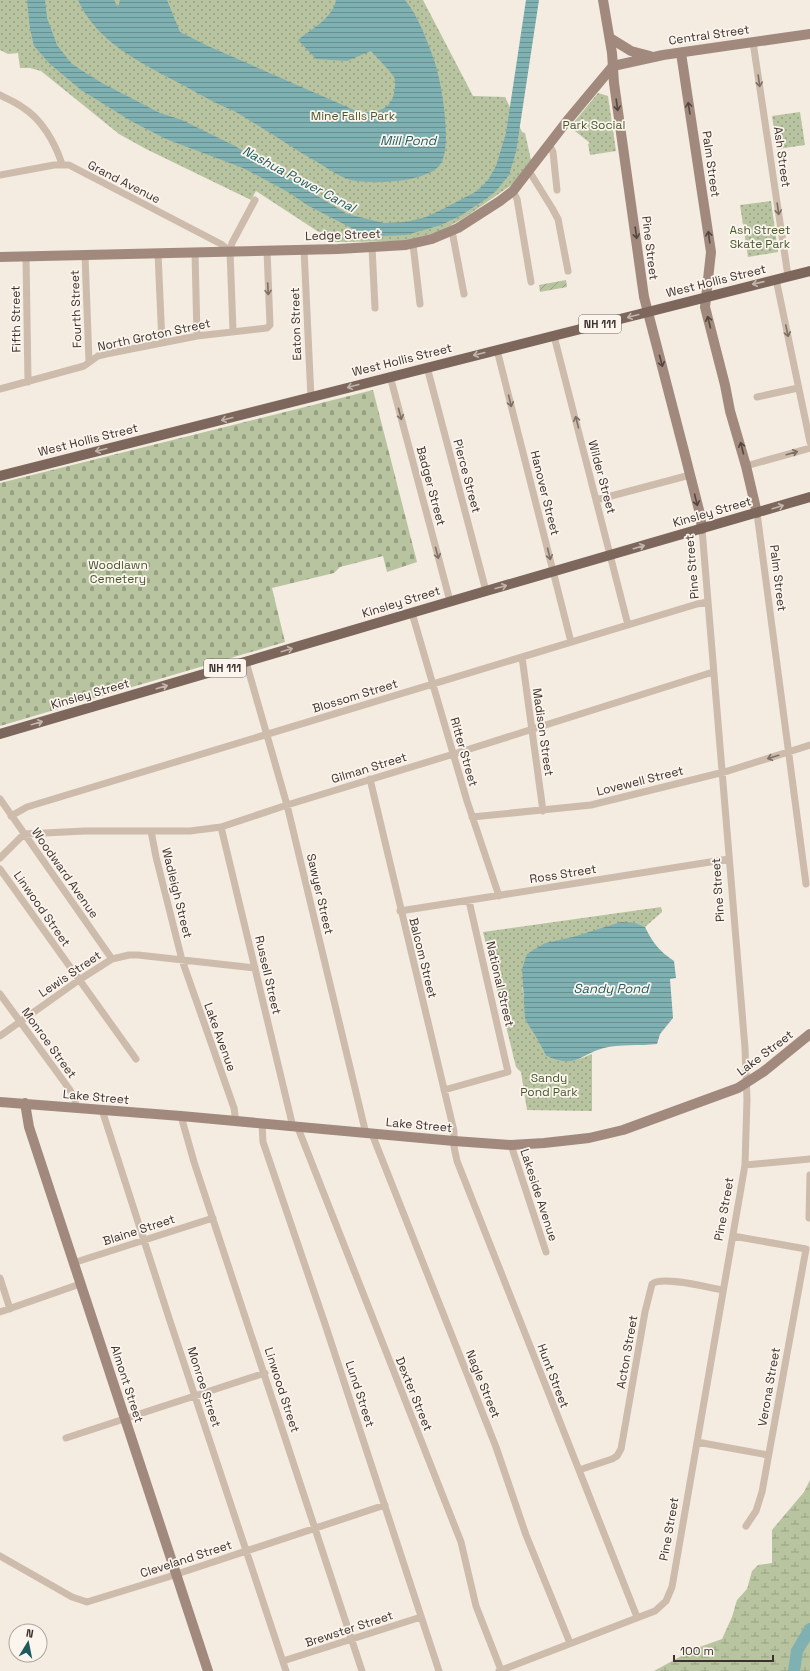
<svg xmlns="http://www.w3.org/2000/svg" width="810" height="1671" font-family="'Space Grotesk',sans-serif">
<defs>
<pattern id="wetland-marsh" width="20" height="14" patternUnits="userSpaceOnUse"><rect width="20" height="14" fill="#b8c4a0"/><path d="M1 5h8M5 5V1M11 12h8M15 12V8" fill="none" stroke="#97a083"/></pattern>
<pattern id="cemetery-stones" width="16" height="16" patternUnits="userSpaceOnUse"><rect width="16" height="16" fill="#b8c4a0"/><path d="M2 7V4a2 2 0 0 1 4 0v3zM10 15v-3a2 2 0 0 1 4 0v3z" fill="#97a083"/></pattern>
<pattern id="park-dots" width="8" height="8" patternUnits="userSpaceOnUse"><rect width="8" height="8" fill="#b8c4a0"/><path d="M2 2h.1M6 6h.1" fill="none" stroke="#97a083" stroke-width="1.8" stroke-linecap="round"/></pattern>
<pattern id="garden-furrows" width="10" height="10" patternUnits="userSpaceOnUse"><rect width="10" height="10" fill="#b8c4a0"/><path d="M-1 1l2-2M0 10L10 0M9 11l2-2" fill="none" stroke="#97a083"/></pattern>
<pattern id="water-rules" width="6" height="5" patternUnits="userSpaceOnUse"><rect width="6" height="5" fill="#7fb0b2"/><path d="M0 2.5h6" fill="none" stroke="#699091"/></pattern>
</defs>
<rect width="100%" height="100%" fill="#f4ebe1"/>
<path fill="url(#wetland-marsh)" d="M810,1480V1671H654L694,1649L722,1639L732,1617L737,1600L747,1589L752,1571L758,1565L772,1563V1530L804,1492Z"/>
<path fill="url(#cemetery-stones)" d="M373,390L417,562L387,572L383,556L340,567L334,573L272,588L285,642L0,726V483Z"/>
<path fill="url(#park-dots)" d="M0,0H423L473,96L505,97L522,132L525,133L531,160L513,184L464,218L439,232L408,241L334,242L256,191L251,200L146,149L119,134L41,71L30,68H20L18,53L8,54L0,50Z
M598,93L608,96L616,151L590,155L588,144L590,143L570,127Z
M800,112L805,145L777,149L772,116Z
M771,201L778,252L748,257L740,205Z
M661,907L662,912L645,927C622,919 596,932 573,938C564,940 554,941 545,943C540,954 525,975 523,985C520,1000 539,1042 546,1056C565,1064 573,1062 592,1054V1111L527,1110L521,1072L516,1067L483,932Z"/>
<path fill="url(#garden-furrows)" d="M566,280L567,287L540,292L539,285Z"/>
<path fill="url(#water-rules)" d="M27,0H45L47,18L57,45L71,63L81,70L102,83L160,113L182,120L235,146L347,214L384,223L406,222L426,217L445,208L477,191L488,180L496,166L506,133L526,0H539L516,152L509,175L496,191L486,199L460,216L441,225L406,235L383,236L359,232L307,205L288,192L243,168L166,139L131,121L81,90L50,64L34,46L30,29Z
M78,0H114L118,8L120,0H167L180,32L208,46L361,113C377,112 390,111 394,93C395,89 396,81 394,77C388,68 378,59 371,51L347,61L316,59L298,40C311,29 333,18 336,0H405C418,16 427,40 434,60C441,79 454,150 439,166C424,182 378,184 357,181C343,180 329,169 317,162C289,146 262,127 234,111C214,103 196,92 177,82C139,62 96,41 78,0Z
M621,922L635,923L645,927C653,943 659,951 674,961L676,978L670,979L673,1018L660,1034L657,1044C641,1046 618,1044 604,1048C578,1055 577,1069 546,1056L538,1040L525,1019L522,969L527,954L545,943L573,937Z"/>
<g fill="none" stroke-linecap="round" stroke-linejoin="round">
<path stroke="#7fb0b2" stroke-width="12" d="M794,1671L797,1651L810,1629"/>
<path stroke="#cdbbac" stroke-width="7" d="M753,42L788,276
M0,95C7,99 15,102 22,107C42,119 55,143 62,164
M549,144L553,152L557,190
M529,171L552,208L558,219L568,271
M0,175L54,165H69L221,244L230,251
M513,191L517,199L531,282
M452,231L464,294
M413,244L420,304
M372,247L375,308
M304,249L311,398
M195,252L197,336
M158,253L162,343
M85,255L89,362
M26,256L28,382
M776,279L810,442
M233,331L230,251L232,243L255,200
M554,336L628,625
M497,350L571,642
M427,367L486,591
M390,376L450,601
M0,389L84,366L98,356L106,354L197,336L267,328L270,325L267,250
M757,397L798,388
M746,466L810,448
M596,500L690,475
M757,513L806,884
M412,613L467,801L499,896
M522,657L543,811
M246,662L287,805L366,1134
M370,779L454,1131V1147L457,1161L637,1617
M0,799L112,959
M11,816L27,807L697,604L708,602
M472,817L591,805L728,771L810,745
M221,827L293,1127
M151,831L156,857L182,960L234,1108L236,1122
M0,858L24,834L85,831H190L221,827L287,805L457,753L713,672
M0,869L136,1059
M400,911L729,859
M0,994L70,1090L75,1100L76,1108
M0,1036L79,980L112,959L129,955H138L255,968
M444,1090L508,1072L469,901
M102,1110L169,1318L286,1671
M181,1116L194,1162L362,1671
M262,1124L263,1142L325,1324L439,1671
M298,1128L461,1542L476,1606L501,1670
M372,1134L496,1447L526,1535L570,1643
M511,1145L546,1252
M745,1165L810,1159
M809,1218L810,1175
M733,1236L806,1249L762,1492L756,1511L746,1526
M73,1263L213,1218
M0,1278L10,1309
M0,1312L80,1284
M66,1438L265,1373
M697,1442L768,1455
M579,1470L612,1459L617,1456L621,1449L645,1312L652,1284C662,1275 709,1288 723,1290
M0,1556L72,1597L87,1602L168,1577L385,1505
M283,1661L421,1617
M499,1671L655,1611L666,1601L672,1587L745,1165L747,1099L745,1048L702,529"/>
<path stroke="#a18a7d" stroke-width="10" d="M603,0L612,53L614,83L644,297L685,455L700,514L702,529
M610,38L631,51L650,56
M681,53L711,252L705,307L725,385L730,411L746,466L757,513
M613,66L663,55L810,34
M0,257L338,249L406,245L432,239L458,228L500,201L513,191L567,121L613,66
M0,1102L181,1116L454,1141L511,1145L544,1143L589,1138L623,1130L738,1088L763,1072L810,1034
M25,1103L29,1127L208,1671"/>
<path stroke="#7d675c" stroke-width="10" d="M0,476L810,271
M0,734L486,591L810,497"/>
</g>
<defs><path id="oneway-shaft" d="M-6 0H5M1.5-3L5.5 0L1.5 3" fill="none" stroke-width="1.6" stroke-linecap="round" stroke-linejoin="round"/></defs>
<g stroke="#7d6f65">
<use href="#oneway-shaft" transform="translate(759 81) rotate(82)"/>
<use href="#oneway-shaft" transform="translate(778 209) rotate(82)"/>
<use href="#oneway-shaft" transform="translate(268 289) rotate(87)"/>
<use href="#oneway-shaft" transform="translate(787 331) rotate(78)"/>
<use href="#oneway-shaft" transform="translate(510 401) rotate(76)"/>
<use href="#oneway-shaft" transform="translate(400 414) rotate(75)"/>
<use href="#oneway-shaft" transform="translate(577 422) rotate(-104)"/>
<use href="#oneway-shaft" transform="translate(792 453) rotate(-16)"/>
<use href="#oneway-shaft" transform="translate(437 553) rotate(75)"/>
<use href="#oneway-shaft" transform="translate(549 554) rotate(76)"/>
<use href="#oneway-shaft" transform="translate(773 757) rotate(163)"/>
</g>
<g stroke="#544640">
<use href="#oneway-shaft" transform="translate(617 105) rotate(82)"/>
<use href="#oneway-shaft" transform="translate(689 108) rotate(-99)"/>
<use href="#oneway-shaft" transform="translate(636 233) rotate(82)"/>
<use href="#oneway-shaft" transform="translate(709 237) rotate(-98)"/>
<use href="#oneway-shaft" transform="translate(709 322) rotate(-104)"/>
<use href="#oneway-shaft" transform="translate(661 361) rotate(75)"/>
<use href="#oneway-shaft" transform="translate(742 448) rotate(-104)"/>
<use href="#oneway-shaft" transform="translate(696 500) rotate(76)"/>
</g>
<g stroke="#c2b5ac">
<use href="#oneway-shaft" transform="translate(758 283) rotate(167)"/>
<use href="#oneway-shaft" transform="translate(633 316) rotate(165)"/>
<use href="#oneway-shaft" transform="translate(479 354) rotate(166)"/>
<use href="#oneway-shaft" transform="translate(353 386) rotate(165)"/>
<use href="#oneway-shaft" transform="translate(227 419) rotate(166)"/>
<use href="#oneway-shaft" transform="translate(101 450) rotate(166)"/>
<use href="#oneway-shaft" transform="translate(778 507) rotate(-17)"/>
<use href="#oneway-shaft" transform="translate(639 547) rotate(-16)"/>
<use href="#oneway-shaft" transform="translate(501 587) rotate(-15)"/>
<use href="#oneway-shaft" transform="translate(287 650) rotate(-17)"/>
<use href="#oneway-shaft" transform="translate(162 687) rotate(-16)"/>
<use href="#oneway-shaft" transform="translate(37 723) rotate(-16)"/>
</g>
<g text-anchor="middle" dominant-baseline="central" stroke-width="3.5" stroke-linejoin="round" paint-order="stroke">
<g fill="#fbf5ee" stroke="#756b66" stroke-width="1">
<rect x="579" y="315" width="42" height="18" rx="3"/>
<rect x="204" y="659" width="42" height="18" rx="3"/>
</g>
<g font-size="11" font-weight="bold" fill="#3b302b">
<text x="600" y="324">NH 111</text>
<text x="225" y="668">NH 111</text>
</g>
<g font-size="12" fill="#3b302b" stroke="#fbf5ee">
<text transform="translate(709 35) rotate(-8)">Central Street</text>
<text transform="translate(782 157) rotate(82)">Ash Street</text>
<text transform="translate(711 164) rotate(82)">Palm Street</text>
<text transform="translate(124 182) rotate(27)">Grand Avenue</text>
<text transform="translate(343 235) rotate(-2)">Ledge Street</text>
<text transform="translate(650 248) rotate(83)">Pine Street</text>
<text transform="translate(716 281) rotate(-14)">West Hollis Street</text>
<text transform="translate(76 309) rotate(-92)">Fourth Street</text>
<text transform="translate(16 319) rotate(-91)">Fifth Street</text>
<text transform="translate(296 324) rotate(-92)">Eaton Street</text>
<text transform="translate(154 335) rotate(-12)">North Groton Street</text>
<text transform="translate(402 360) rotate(-14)">West Hollis Street</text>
<text transform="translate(88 440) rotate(-14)">West Hollis Street</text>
<text transform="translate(467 476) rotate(75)">Pierce Street</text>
<text transform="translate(602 477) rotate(75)">Wilder Street</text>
<text transform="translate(431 486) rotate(75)">Badger Street</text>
<text transform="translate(545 493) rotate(76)">Hanover Street</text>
<text transform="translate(712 512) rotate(-16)">Kinsley Street</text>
<text transform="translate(692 567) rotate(-95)">Pine Street</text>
<text transform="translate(778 578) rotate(83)">Palm Street</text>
<text transform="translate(401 602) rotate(-17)">Kinsley Street</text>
<text transform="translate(90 694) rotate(-16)">Kinsley Street</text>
<text transform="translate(355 696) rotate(-17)">Blossom Street</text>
<text transform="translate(543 732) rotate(82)">Madison Street</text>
<text transform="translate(464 752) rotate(74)">Ritter Street</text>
<text transform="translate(369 768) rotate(-17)">Gilman Street</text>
<text transform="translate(640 781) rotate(-14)">Lovewell Street</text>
<text transform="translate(65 873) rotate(55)">Woodward Avenue</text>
<text transform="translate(563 874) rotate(-9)">Ross Street</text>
<text transform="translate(718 890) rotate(-94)">Pine Street</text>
<text transform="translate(177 893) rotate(76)">Wadleigh Street</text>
<text transform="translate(320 894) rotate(77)">Sawyer Street</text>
<text transform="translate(42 909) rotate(55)">Linwood Street</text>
<text transform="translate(423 958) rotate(76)">Balcom Street</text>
<text transform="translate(70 974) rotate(-34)">Lewis Street</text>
<text transform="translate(268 975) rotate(77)">Russell Street</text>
<text transform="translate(500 984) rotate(77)">National Street</text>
<text transform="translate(220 1037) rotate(70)">Lake Avenue</text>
<text transform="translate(49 1043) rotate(54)">Monroe Street</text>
<text transform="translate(765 1053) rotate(-37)">Lake Street</text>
<text transform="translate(96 1097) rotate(5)">Lake Street</text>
<text transform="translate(419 1125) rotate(5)">Lake Street</text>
<text transform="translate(539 1195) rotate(72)">Lakeside Avenue</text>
<text transform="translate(724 1209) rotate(-80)">Pine Street</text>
<text transform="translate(139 1230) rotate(-18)">Blaine Street</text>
<text transform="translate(627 1352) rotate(-80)">Acton Street</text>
<text transform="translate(553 1376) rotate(69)">Hunt Street</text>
<text transform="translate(127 1384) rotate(72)">Almont Street</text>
<text transform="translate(483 1384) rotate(68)">Nagle Street</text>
<text transform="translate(204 1387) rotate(72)">Monroe Street</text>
<text transform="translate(769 1387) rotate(-80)">Verona Street</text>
<text transform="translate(282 1390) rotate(72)">Linwood Street</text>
<text transform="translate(360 1394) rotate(72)">Lund Street</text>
<text transform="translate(414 1394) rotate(68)">Dexter Street</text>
<text transform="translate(669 1529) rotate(-80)">Pine Street</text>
<text transform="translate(186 1559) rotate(-18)">Cleveland Street</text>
<text transform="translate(349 1629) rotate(-18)">Brewster Street</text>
</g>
<g font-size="12" fill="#4a5a2e" stroke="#fbf5ee">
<text x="353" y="116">Mine Falls Park</text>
<text x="594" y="125">Park Social</text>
<text x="760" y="230">Ash Street<tspan x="760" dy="14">Skate Park</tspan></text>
<text x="118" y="565">Woodlawn<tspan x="118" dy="14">Cemetery</tspan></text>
<text x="549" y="1078">Sandy<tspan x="549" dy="14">Pond Park</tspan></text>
</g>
<g font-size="13" font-style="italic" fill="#1f5a5e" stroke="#fbf5ee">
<text x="408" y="140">Mill Pond</text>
<text transform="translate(299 179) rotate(28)">Nashua Power Canal</text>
<text x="611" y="988">Sandy Pond</text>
</g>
</g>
<g transform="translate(28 1643) rotate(10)"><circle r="19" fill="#fbf5ee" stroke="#aea6a0"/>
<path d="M0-3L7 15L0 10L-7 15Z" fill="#1f5a5e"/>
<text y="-6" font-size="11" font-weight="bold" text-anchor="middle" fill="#3b302b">N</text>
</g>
<path d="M674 1655v6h99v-6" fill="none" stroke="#3b302b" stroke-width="2"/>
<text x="680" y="1655" font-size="12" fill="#3b302b" stroke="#fbf5ee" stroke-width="3" paint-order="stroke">100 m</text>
</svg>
